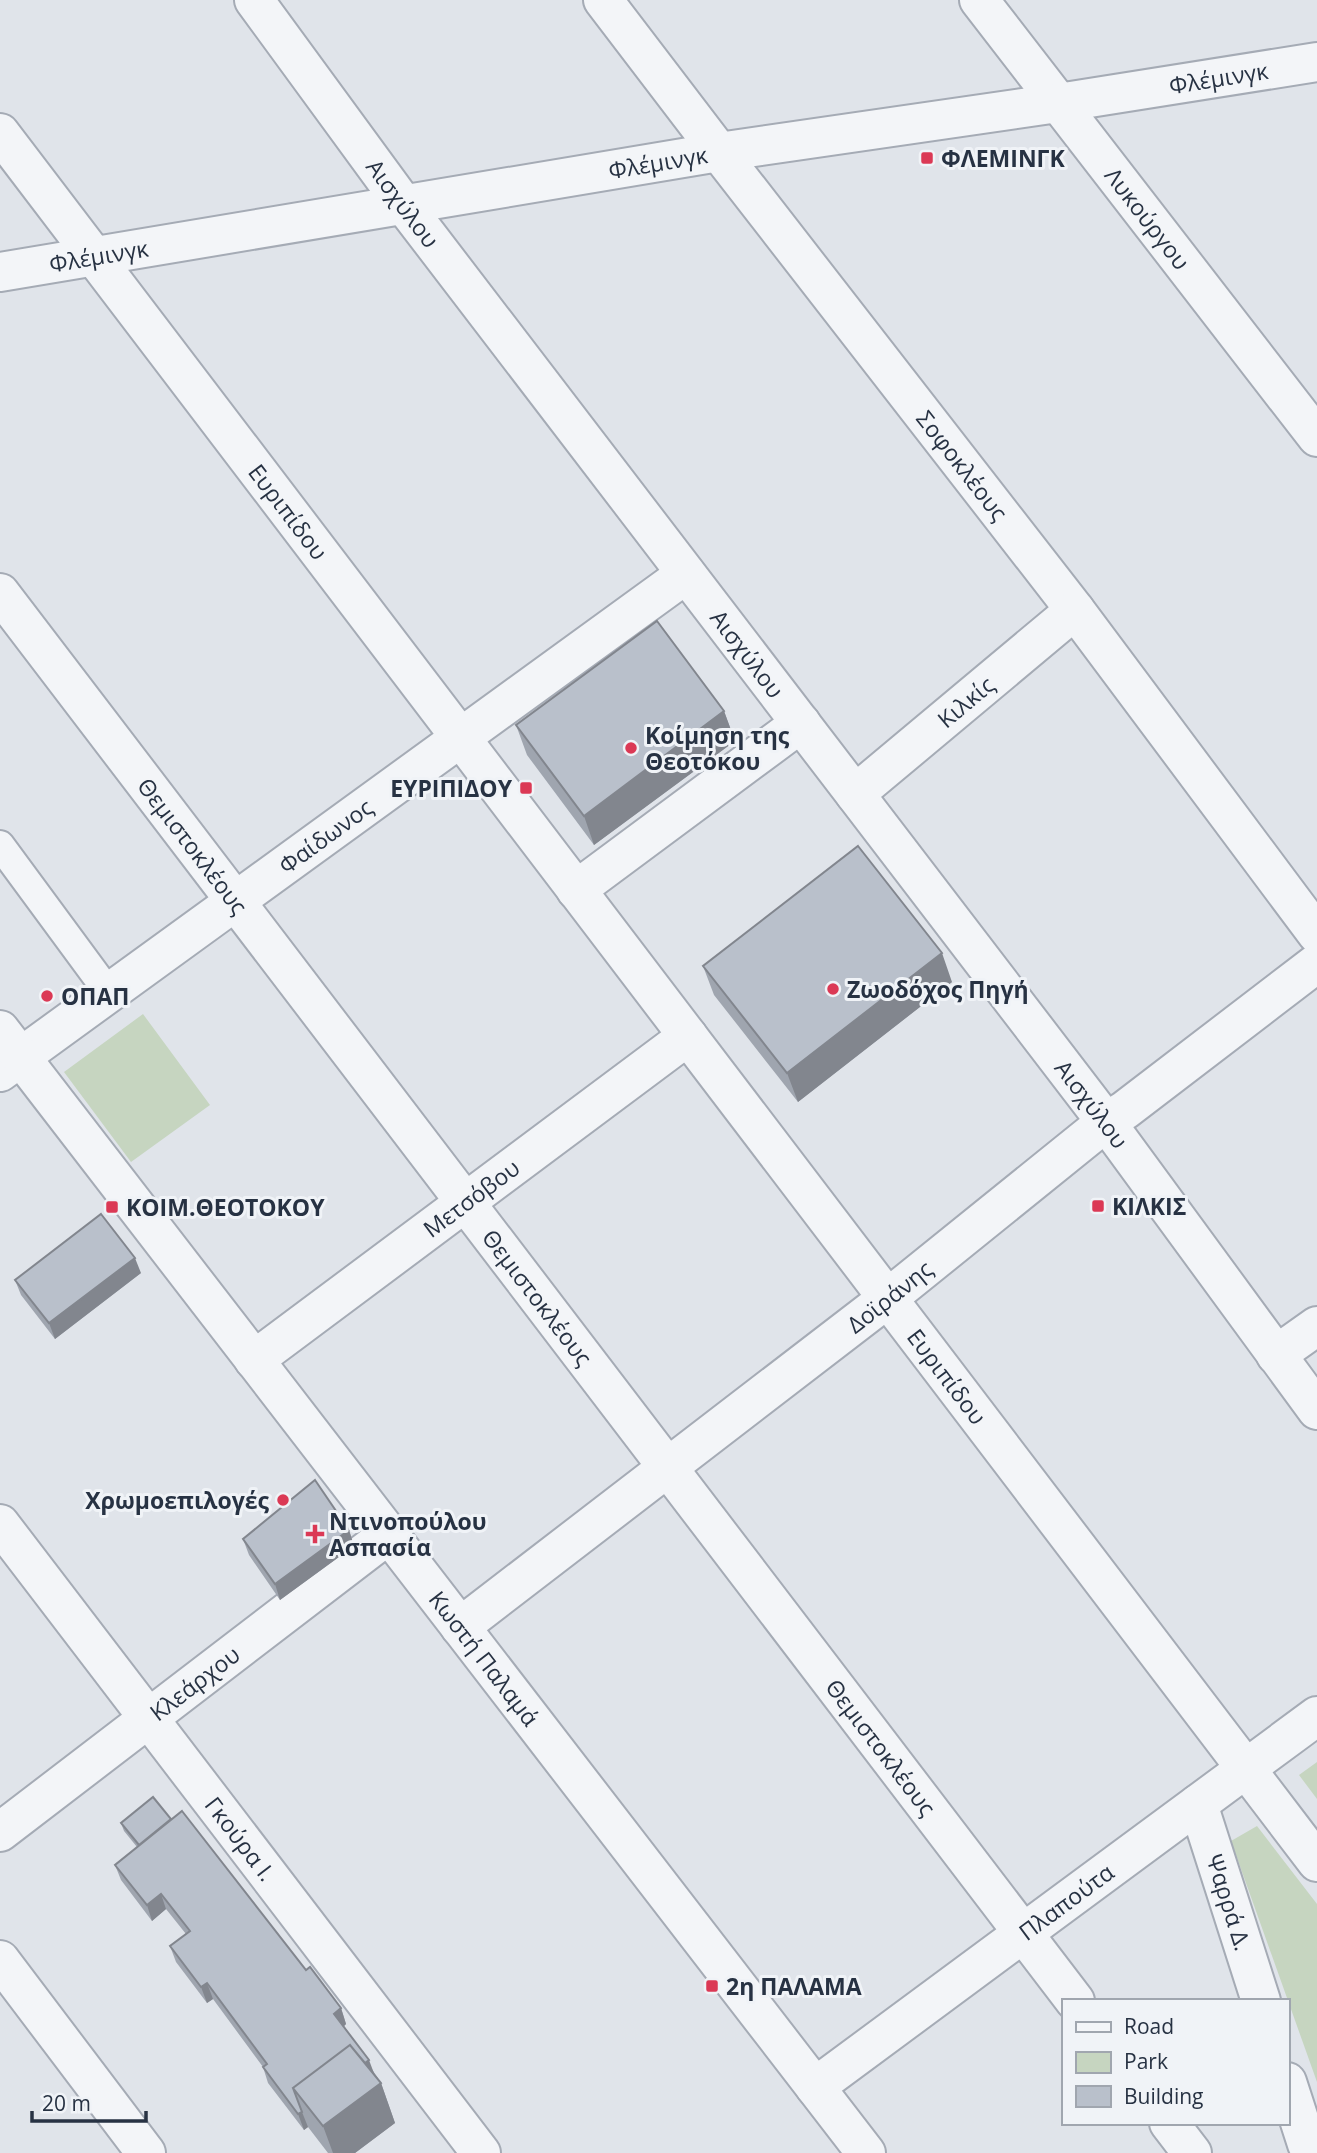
<svg xmlns="http://www.w3.org/2000/svg" width="1317" height="2153" font-family="'Open Sans',sans-serif">
<rect width="100%" height="100%" fill="#e0e4ea"/>
<path fill="#c6d5c0" d="M143,1014L210,1105L131,1162L64,1072Z
M1317,1762V1799L1299,1775Z
M1257,1826L1317,1904V2082L1231,1841Z"/>
<g fill="none" stroke-linecap="round" stroke-linejoin="round">
<g stroke="#a5abb5" stroke-width="32">
<path id="pedestrian" d="M0,845L109,993"/>
</g>
<g stroke="#a5abb5" stroke-width="42">
<g id="minor">
<path id="s1" d="M254,0L404,205L1106,1122L1317,1410"/>
<path id="s2" d="M603,0L719,152L1075,610L1317,934"/>
<path id="s3" d="M979,0L1317,437"/>
<path id="s4" d="M0,272L719,152L1058,103L1317,62"/>
<path id="s5" d="M0,593L1075,2001"/>
<path id="s6" d="M855,794L1075,610"/>
<path d="M576,890L801,723"/>
<path id="s7" d="M0,1072L686,574"/>
<path d="M1276,1355L1317,1326"/>
<path id="s8" d="M254,1360L688,1036"/>
<path id="s9" d="M460,1627L888,1298L1106,1122L1125,1110L1317,963"/>
<path id="s10" d="M1198,1804L1261,2001"/>
<path id="s11" d="M0,1832L389,1534"/>
<path d="M0,1960L146,2153"/>
<path d="M1287,2082L1307,2144"/>
<path id="s12" d="M815,2087L1317,1716"/>
<path d="M1169,2123L1192,2153"/>
</g>
</g>
<g stroke="#a5abb5" stroke-width="42">
<g id="tertiary">
<path id="s13" d="M0,133L1317,1862"/>
<path id="s14" d="M0,1030L866,2153"/>
<path id="s15" d="M0,1524L481,2153"/>
</g>
</g>
<use href="#pedestrian" stroke="#f3f5f8" stroke-width="28"/>
<use href="#minor" stroke="#f3f5f8" stroke-width="38"/>
<use href="#tertiary" stroke="#f3f5f8" stroke-width="38"/>
</g>
<path fill="#9fa5af" d="M724,711L735,741L594,845L527,755L516,725Z
M703,966L952,982L798,1102L714,995Z
M141,1273L55,1339L21,1295L15,1280Z
M349,1530L354,1546L280,1600L249,1555L243,1539Z
M171,1819L341,2008L346,2024L344,2026L381,2083L395,2123L355,2153H328L308,2127L304,2130L268,2083L263,2067L213,1999L207,2003L176,1962L170,1946L186,1934L166,1909L152,1921L121,1880L115,1865L137,1847L124,1831L121,1823Z"/>
<path fill="#82868e" d="M724,711L735,741L594,845L584,816Z
M942,953L952,982L798,1102L787,1073Z
M135,1258L141,1273L55,1339L49,1323Z
M349,1530L354,1546L280,1600L275,1584Z
M161,1894L166,1909L152,1921L147,1905Z
M207,1983L213,1999L207,2003L201,1987Z
M341,2008L346,2024L340,2030L334,2014Z
M369,2060L375,2076L308,2107Z
M381,2083L395,2123L355,2153H333L323,2126Z
M302,2112L308,2127L304,2130L298,2114Z"/>
<path fill="#b9c0cb" stroke="#82868e" stroke-width="2" d="M657,621L724,711L584,816L516,725Z
M858,846L942,953L787,1073L703,966Z
M101,1214L135,1258L49,1323L15,1280Z
M315,1480L349,1530L275,1584L243,1539Z
M153,1797L171,1819L139,1845L121,1823Z
M182,1811L306,1970L310,1967L341,2008L334,2014L369,2060L365,2063L350,2045L293,2088L302,2112L298,2114L263,2067L267,2064L207,1983L201,1987L170,1946L190,1931L161,1894L147,1905L115,1865Z
M350,2045L381,2083L323,2126L293,2088Z"/>
<g fill="#db3955" stroke="#f0f3f7" stroke-width="2.5">
<rect x="920" y="151" width="14" height="14" rx="3.5"/>
<circle cx="631" cy="748" r="7"/>
<rect x="519" y="781" width="14" height="14" rx="3.5"/>
<circle cx="833" cy="989" r="7"/>
<circle cx="47" cy="996" r="7"/>
<rect x="1091" y="1199" width="14" height="14" rx="3.5"/>
<rect x="105" y="1200" width="14" height="14" rx="3.5"/>
<circle cx="283" cy="1500" r="7"/>
<path d="M311.5 1523.5h7v7h7v7h-7v7h-7v-7h-7v-7h7z"/>
<rect x="705" y="1979" width="14" height="14" rx="3.5"/>
</g>
<g text-anchor="middle" dominant-baseline="central" stroke-width="6" stroke-linejoin="round" paint-order="stroke">
<g font-size="23" fill="#273243" stroke="#f0f3f7">
<text stroke="none"><textPath href="#s4" startOffset="1234">Φλέμινγκ</textPath></text>
<text stroke="none"><textPath href="#s4" startOffset="667">Φλέμινγκ</textPath></text>
<text stroke="none"><textPath href="#s1" startOffset="252">Αισχύλου</textPath></text>
<text stroke="none"><textPath href="#s3" startOffset="276">Λυκούργου</textPath></text>
<text stroke="none"><textPath href="#s4" startOffset="100">Φλέμινγκ</textPath></text>
<text stroke="none"><textPath href="#s2" startOffset="588">Σοφοκλέους</textPath></text>
<text stroke="none"><textPath href="#s13" startOffset="476">Ευριπίδου</textPath></text>
<text stroke="none"><textPath href="#s1" startOffset="819">Αισχύλου</textPath></text>
<text stroke="none"><textPath href="#s6" startOffset="144">Κιλκίς</textPath></text>
<text stroke="none"><textPath href="#s7" startOffset="402">Φαίδωνος</textPath></text>
<text stroke="none"><textPath href="#s5" startOffset="318">Θεμιστοκλέους</textPath></text>
<text stroke="none"><textPath href="#s1" startOffset="1386">Αισχύλου</textPath></text>
<text stroke="none"><textPath href="#s8" startOffset="271">Μετσόβου</textPath></text>
<text stroke="none"><textPath href="#s5" startOffset="886">Θεμιστοκλέους</textPath></text>
<text stroke="none"><textPath href="#s9" startOffset="542">Δοϊράνης</textPath></text>
<text stroke="none"><textPath href="#s13" startOffset="1563">Ευριπίδου</textPath></text>
<text stroke="none"><textPath href="#s14" startOffset="793">Κωστή Παλαμά</textPath></text>
<text stroke="none"><textPath href="#s11" startOffset="245">Κλεάρχου</textPath></text>
<text stroke="none"><textPath href="#s5" startOffset="1452">Θεμιστοκλέους</textPath></text>
<text stroke="none"><textPath href="#s15" startOffset="396">Γκούρα Ι.</textPath></text>
<text stroke="none"><textPath href="#s12" startOffset="312">Πλαπούτα</textPath></text>
<text stroke="none"><textPath href="#s10" startOffset="103">Ψαρρά Δ.</textPath></text>
</g>
<g font-size="23" font-weight="bold" fill="#273243" stroke="#f0f3f7" text-anchor="start">
<text x="941" y="158">ΦΛΕΜΙΝΓΚ</text>
<text x="645" y="735">Κοίμηση της<tspan x="645" dy="26">Θεοτόκου</tspan></text>
<text x="512" y="788" text-anchor="end">ΕΥΡΙΠΙΔΟΥ</text>
<text x="847" y="989">Ζωοδόχος Πηγή</text>
<text x="61" y="996">ΟΠΑΠ</text>
<text x="1112" y="1206">ΚΙΛΚΙΣ</text>
<text x="126" y="1207">ΚΟΙΜ.ΘΕΟΤΟΚΟΥ</text>
<text x="269" y="1500" text-anchor="end">Χρωμοεπιλογές</text>
<text x="329" y="1521">Ντινοπούλου<tspan x="329" dy="26">Ασπασία</tspan></text>
<text x="726" y="1986">2η ΠΑΛΑΜΑ</text>
</g>
</g>
<rect x="1062" y="1999" width="228" height="126" fill="#f0f3f7" stroke="#a0a6af" stroke-width="2"/>
<rect x="1076" y="2022" width="35" height="10" fill="#f3f5f8" stroke="#a0a6af" stroke-width="2"/>
<text x="1124" y="2034" font-size="21" fill="#273243">Road</text>
<rect x="1076" y="2052" width="35" height="21" fill="#c6d5c0" stroke="#a0a6af" stroke-width="2"/>
<text x="1124" y="2069" font-size="21" fill="#273243">Park</text>
<rect x="1076" y="2086" width="35" height="21" fill="#b9c0cb" stroke="#a0a6af" stroke-width="2"/>
<text x="1124" y="2104" font-size="21" fill="#273243">Building</text>
<path d="M32 2111v10h114v-10" fill="none" stroke="#273243" stroke-width="3.5"/>
<text x="42" y="2111" font-size="21" fill="#273243" stroke="#f0f3f7" stroke-width="5" paint-order="stroke">20 m</text>
</svg>
